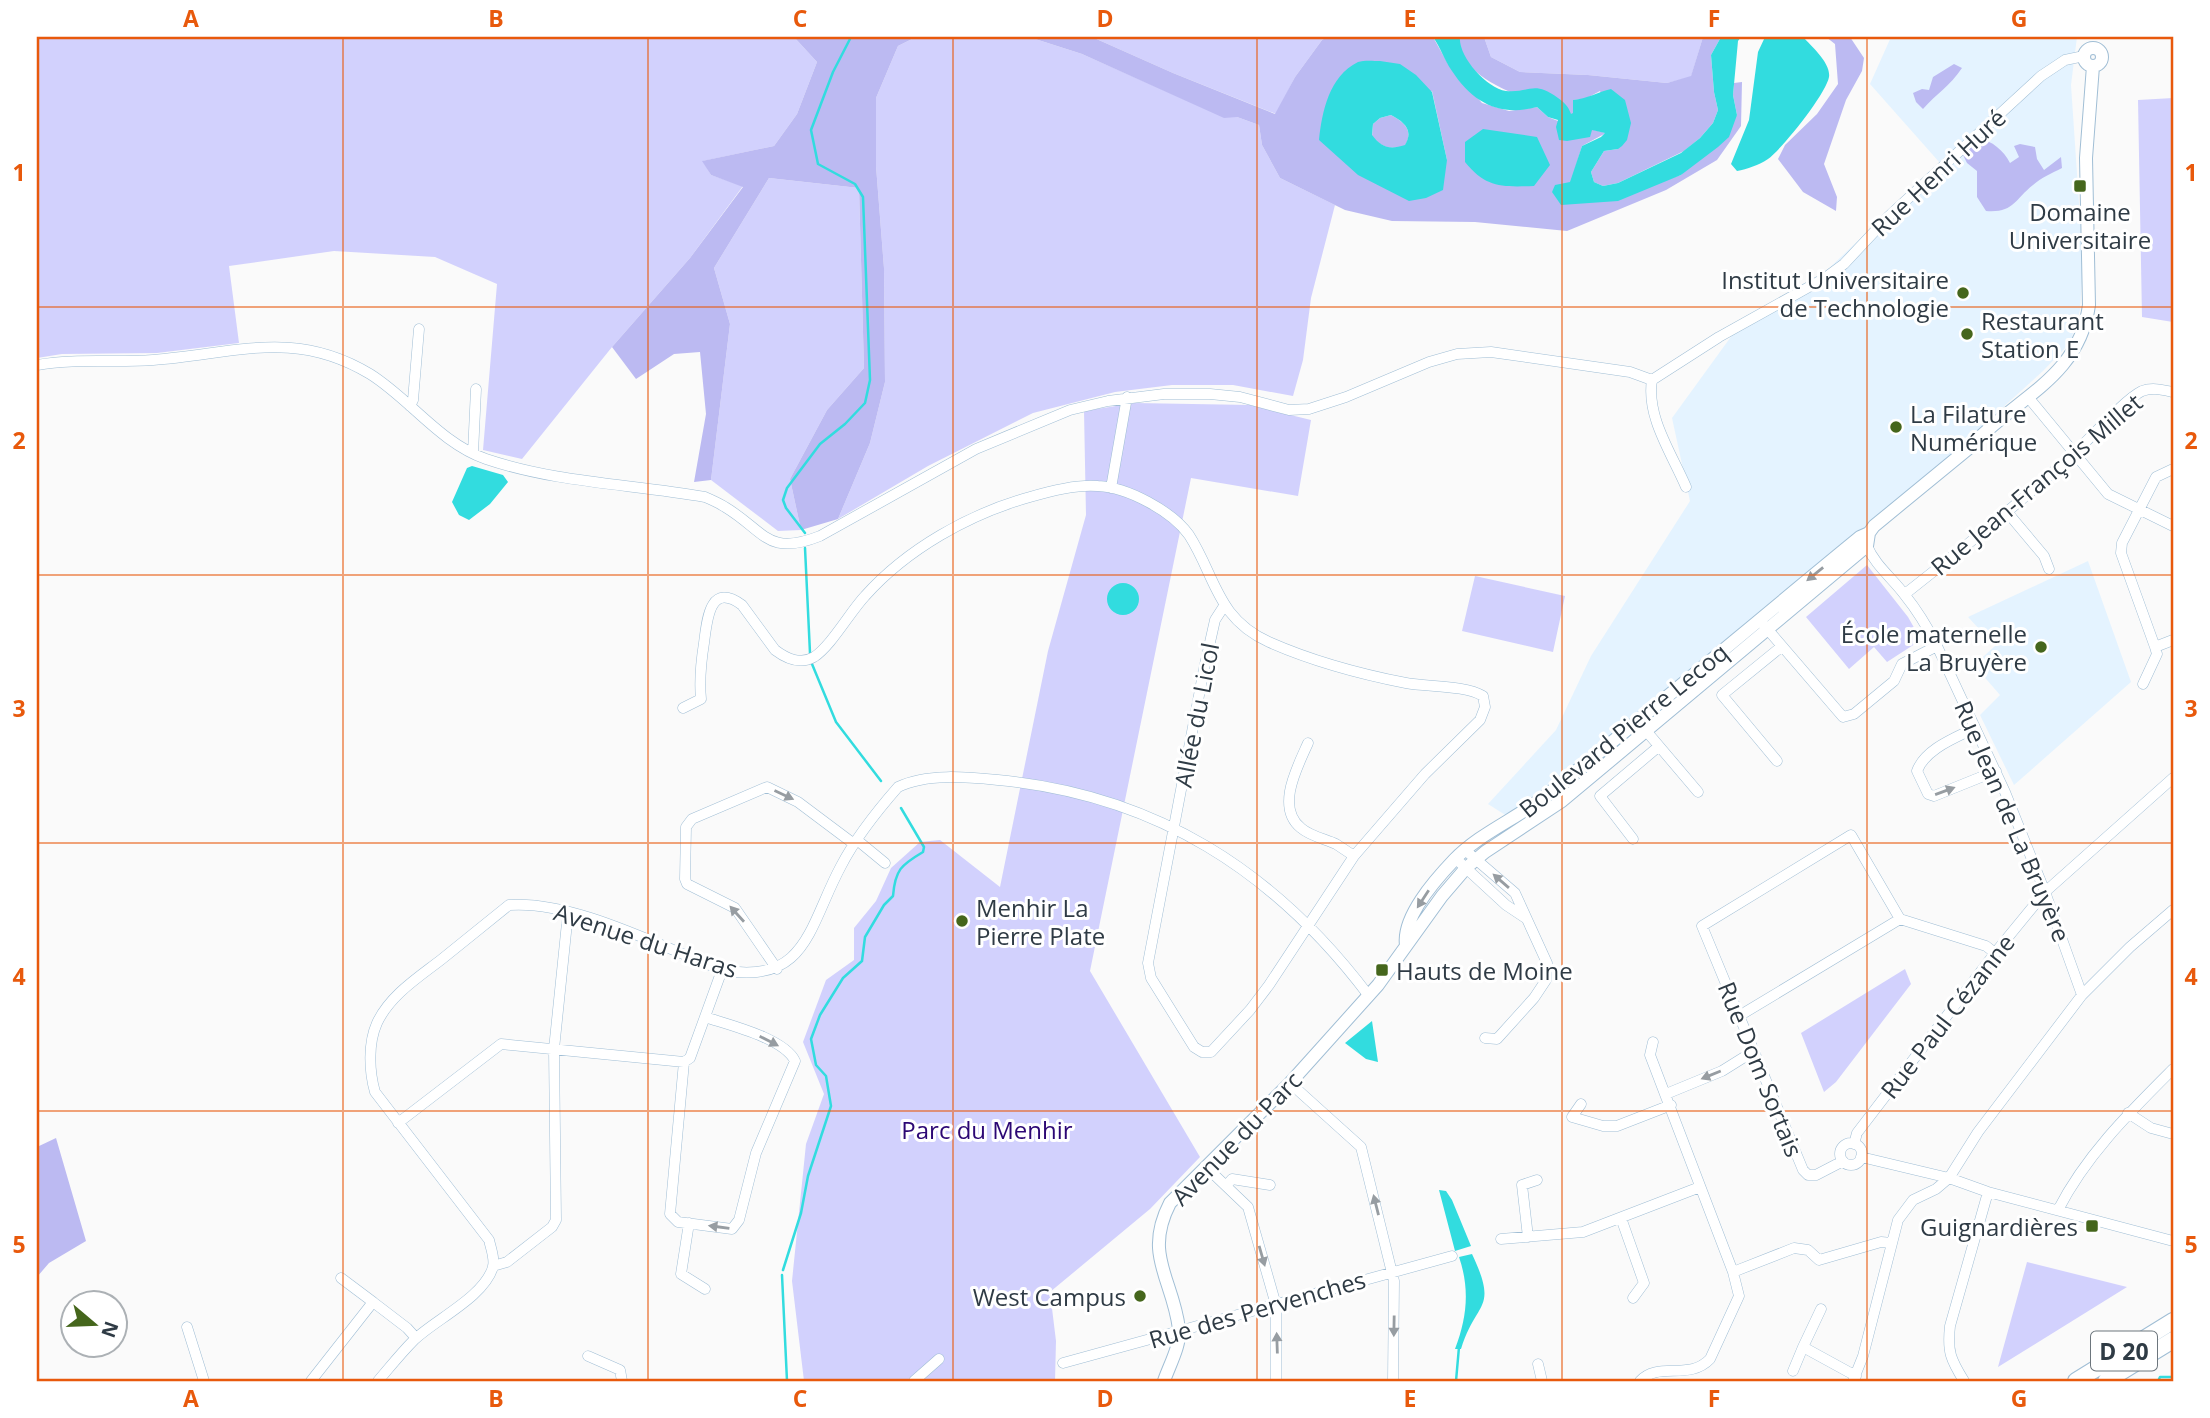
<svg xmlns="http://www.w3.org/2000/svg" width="2210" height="1418" font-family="'Open Sans',sans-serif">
<rect width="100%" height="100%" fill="#fafafa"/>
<path fill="#e4f3ff" d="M1891,37H2077L2071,85L2083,262L2080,310L2070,343L2043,371L1753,633L1521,825L1488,804L1556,730L1591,656L1690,501L1672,418L1746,316L1804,292L1940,163L1870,84Z
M2088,561L2131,682L2014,785L1980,715L2000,695L1974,665L1995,646L1968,617Z"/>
<path fill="#d2d1fd" d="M37,37H794L817,62L797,114L774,146L703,161L711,175L743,186L690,258L612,347L522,459L483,450L497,284L435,257L334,251L229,266L239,343L157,353L62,354L37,358Z
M916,37H1029L1082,54L1224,117H1237L1259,125L1262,145L1280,178L1335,205L1311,298L1303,360L1293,396L1233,385H1172L1115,392L1033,413L928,466L838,519L870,443L885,382L884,268L876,166V98L898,46Z
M1092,37H1327L1322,40L1295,77L1276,114L1173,73Z
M1484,37H1703L1691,77L1667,83L1588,75L1520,72L1491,57Z
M2173,98V322L2142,317L2138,100Z
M769,178L859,188L864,368L827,410L790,479L801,530L778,531L711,480L730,324L714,268Z
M1135,403L1250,405L1311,420L1298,496L1191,478L1090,971L1200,1157L1150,1209L1050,1292L1056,1341L1055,1381H804L792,1281L806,1144L824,1094L803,1042L826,980L854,960V928L876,901L891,868L920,842L940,840L1000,887L1048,651L1086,515L1084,411Z
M1867,565L1908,617L1921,640L1887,662L1874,647L1849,669L1806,617Z
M1475,576L1565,596L1553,652L1462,631Z
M1905,969L1911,984L1836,1082L1824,1092L1801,1033Z
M2027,1262L2127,1287L1998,1367Z"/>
<path fill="#bcbaf2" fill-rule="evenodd" d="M794,37H916L898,46L876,98V166L884,268L885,382L870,443L838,519L801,530L790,479L827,410L864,368L859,188L769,178L714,268L730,324L711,480L694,482L706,414L700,352L674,354L636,379L612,347L690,258L743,187L711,175L702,161L774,146L797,114L817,62Z
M1029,37H1092L1173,73L1275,114L1295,77L1322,40L1327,37H1433L1448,64L1482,103L1509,111L1537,107L1548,117L1558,121L1606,133L1582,146L1571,182L1552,192L1662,181L1681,175L1737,115L1733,95L1734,83L1742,82L1741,126L1717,160L1666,190L1567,231L1475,222L1392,221L1345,210L1280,178L1262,145L1259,125L1237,117L1224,118L1082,54ZM1432,91L1447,160L1319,140Z
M1460,37H1484L1491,57L1520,72L1588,75L1667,83L1691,76L1703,37H1721L1711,55L1714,92L1718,110L1713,123L1700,138L1684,151L1618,183L1603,186L1594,182L1591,172L1604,151L1618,149L1600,91L1585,99L1573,100V114H1570C1538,102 1455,82 1460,37Z
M1826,37H1850L1864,58L1862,71L1846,100L1824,164L1837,197L1836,211L1803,192L1778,159L1785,145L1817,114L1838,84L1835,44Z
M1954,64L1962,68C1950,86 1936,94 1923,109L1916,102L1913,93L1922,89L1929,90L1933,77Z
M1391,115C1404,122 1414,130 1405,146C1390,150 1382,148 1372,136L1373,124L1380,118Z
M1978,139C1992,140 2004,151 2010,163L2019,157L2014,146L2020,144L2035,147L2037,159L2044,170L2061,157L2062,168C2052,173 2041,178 2033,185C2014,200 2014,213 1986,211L1977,197V171L1967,163L1962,153Z
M56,1138L86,1241L49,1263L37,1277V1147Z"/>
<path fill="#32dcdf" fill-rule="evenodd" d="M1433,37H1460C1458,56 1486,88 1506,91C1531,93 1533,80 1558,98C1565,103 1568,106 1571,114L1573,113V100C1587,99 1598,92 1611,89L1625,100L1631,123L1627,140L1622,146L1618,149L1604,151L1591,172L1594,182L1603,186L1618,183L1681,153L1700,138L1713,123L1718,110L1714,92L1711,55L1721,37H1741L1738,41L1733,95L1737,115L1729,137L1718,147L1681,175L1618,201L1561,205L1552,192L1555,185L1570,182L1582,146L1601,137L1605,133L1592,130L1590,137L1567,141L1559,140L1556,127L1558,120L1548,117L1537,107C1500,117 1473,103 1452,71C1444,60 1441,48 1433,37Z
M1765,37H1803C1812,47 1831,63 1829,77C1826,94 1782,149 1768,159C1759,165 1747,169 1737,171L1731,164L1749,120L1758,52Z
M1380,61L1400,64L1416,75L1432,92L1447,160L1443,190L1426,198L1409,201L1358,175L1319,140C1322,112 1329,76 1358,62C1364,60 1374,61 1380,61ZM1391,115C1404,122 1414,130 1405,145C1390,150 1382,148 1372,135L1373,124L1380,118Z
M1483,129L1537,137L1550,165L1534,186C1502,187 1486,188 1465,162V142Z
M472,466L503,475L508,482L490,504L469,520L459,515L452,502L467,468Z
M1107 599a16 16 0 1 1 32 0a16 16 0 1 1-32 0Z
M1372,1021L1378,1062L1366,1059L1345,1043Z
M1439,1190L1446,1191L1452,1200L1471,1246L1455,1251Z
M1472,1254C1499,1311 1476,1300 1461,1349H1455C1467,1318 1470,1289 1459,1257Z"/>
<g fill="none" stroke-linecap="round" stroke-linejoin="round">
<path stroke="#32dcdf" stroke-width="2.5" d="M805,533L786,508L783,500L787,488L820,444L845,424L865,403L870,380L863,197L855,184L818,164L811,130L833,72L851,37
M805,548L810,653
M812,664L836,722L881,781
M783,1270L801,1213L808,1176L831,1106L826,1076L816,1065L811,1039L820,1015L843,978L862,961L865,937L884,905L893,896C895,870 901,865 923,852L924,847L901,808
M782,1275L787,1381
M1456,1381L1459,1347
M2158,1381L2160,1377H2173"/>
<g stroke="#a0bed5" stroke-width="11">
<path id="minor" d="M37,365C76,358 114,363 153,360C235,354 294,328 370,374C410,399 440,443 486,459C557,483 632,484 705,497C712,500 719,503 725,507C765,531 767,557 820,536L976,449L1070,410L1108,401L1164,394H1210L1240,397L1289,410L1309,409L1346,397L1429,362L1457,354L1491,352L1630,372L1652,380
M1652,380L1719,337L1825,278L1844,264L1889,216L2041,76L2065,60L2084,56
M1652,380C1646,417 1672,454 1686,487
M2028,397L2108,494L2173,526
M410,406L413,400L419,329
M473,453L476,389
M2173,469L2156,477L2122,543L2121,553L2155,647L2173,640
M1111,488L1127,397
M2007,512L2044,556L2049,569
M1867,546C1875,565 1892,578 1904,594C1917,610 1928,628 1937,646L2005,792L2045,892L2082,995
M1905,594C1962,549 2020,503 2074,453C2091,438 2124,400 2142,391C2152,387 2163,390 2173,392
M1763,624L1843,717L1854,714L1894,681L1902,664L1937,646
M2143,684L2157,654L2155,647
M683,708L701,699C699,679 701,662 704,643C707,621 709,581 742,605L775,650C787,659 800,665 814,657C831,646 850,612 865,596C907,549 969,514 1030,497C1050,491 1077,484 1098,486C1127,487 1172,511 1189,535C1216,577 1216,618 1269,642C1312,661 1360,674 1406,683C1428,687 1465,685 1483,696L1485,707L1480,720L1425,774L1354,856L1269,985L1250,1010L1211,1052H1202L1194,1047L1151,978L1148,963L1204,669L1215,620L1224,606
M1642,726L1698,792
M1975,728C1955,738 1925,749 1917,771L1928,794L1934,796L1996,771
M1308,743C1298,766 1275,807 1301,828C1310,836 1325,839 1336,844C1342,848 1348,852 1354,856
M1777,761L1722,695L1781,647
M1633,839L1600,796L1658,747
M857,840L885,863
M1465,850L1515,893L1547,963L1546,980L1534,998L1497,1039L1485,1038
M1455,858L1506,905L1524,917
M777,969L735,908L687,884L685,879L686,827L692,819L767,787L798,802L854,844
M1739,1016L1900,919
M684,1062L670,1214L678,1222L732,1229L739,1220L756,1153L795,1061C784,1038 729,1025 705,1017
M1290,1083L1361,1147L1394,1281L1393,1381
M1666,1094L1722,1071L1754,1051
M1581,1104L1572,1117L1603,1126H1617L1671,1105
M2128,1113L2151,1128L2173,1134
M398,1123L501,1044L684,1062L690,1058L722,970
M1840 1154a11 11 0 1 1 22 0a11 11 0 1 1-22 0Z
M1854,1144L1857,1133L1995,953L2045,892L2173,778
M1861,1157L1949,1178L1988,1192L2173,1241
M1843,1161L1816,1175H1808L1803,1170L1702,926L1851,835L1900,919L1986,946L1995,953
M1205,1166L1248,1207L1276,1305V1381
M1226,1186L1232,1179L1270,1185
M2058,1210C2086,1155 2130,1112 2173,1069
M1621,1218L1644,1283L1633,1298
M689,1223L681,1274L705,1289
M1528,1237L1522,1185L1537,1180
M1501,1239L1583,1232L1700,1187
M493,1266L507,1262L552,1227L556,1220L554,1049L568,913
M1733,1272L1794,1248L1808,1250L1819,1260L1881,1242L1892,1243
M341,1278L373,1302
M1821,1309L1803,1347L1856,1376
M187,1327L204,1381
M588,1356L620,1370L622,1381
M1063,1363L1452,1256
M1538,1364L1542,1381
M1793,1371L1803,1347
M311,1381L373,1302L407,1328L416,1338
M378,1381C390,1367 401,1353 414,1340C436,1319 484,1297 493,1267C495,1258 491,1249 489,1240L375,1092C369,1071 368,1043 377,1023C390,995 419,977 442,959C464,941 487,923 509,905C574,900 661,947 722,970C807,986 809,925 841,866C856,837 877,811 898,787C926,773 967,777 998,780C1155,795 1274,870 1369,996
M914,1381L939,1359
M1640,1381C1658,1361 1689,1381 1710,1359L1739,1296L1733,1272L1650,1055L1653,1042
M1853,1381L1863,1356L1898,1220L1913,1200L1936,1189L1949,1178L1978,1132L2082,995L2130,947L2173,910
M1964,1381C1951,1360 1947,1352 1950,1326L1988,1192"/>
</g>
<g stroke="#a0bed5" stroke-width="14">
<path id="tertiary" d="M2084 57a9 9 0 1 1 18 0a9 9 0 1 1-18 0Z
M1406,945C1402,917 1435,880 1454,860C1481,832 1519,818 1549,793C1654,709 1756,622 1860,537L1869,533
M1164,1381C1169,1366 1181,1345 1179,1329C1173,1279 1143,1255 1170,1203L1290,1083L1378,985L1442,896L1466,868L1485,852L1562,801L1867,546L1869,533L1874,526L1969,448C2014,398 2079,379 2089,305L2086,158L2093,66"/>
</g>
<g stroke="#a0bed5" stroke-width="18">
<path id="primary" d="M2076,1381L2173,1321
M2106,1381L2173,1340"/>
</g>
<use href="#minor" stroke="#fff" stroke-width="10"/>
<use href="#tertiary" stroke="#fff" stroke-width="12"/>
<use href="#primary" stroke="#fff" stroke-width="16"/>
</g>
<defs><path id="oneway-solid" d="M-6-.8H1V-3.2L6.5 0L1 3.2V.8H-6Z" transform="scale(1.75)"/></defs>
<g fill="#979da2">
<use href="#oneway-solid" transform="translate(1815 574) rotate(141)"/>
<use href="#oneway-solid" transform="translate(1945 791) rotate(-20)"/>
<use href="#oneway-solid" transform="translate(784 795) rotate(25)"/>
<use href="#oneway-solid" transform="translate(1501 881) rotate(-139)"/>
<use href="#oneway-solid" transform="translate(1423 899) rotate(123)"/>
<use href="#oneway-solid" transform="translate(737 914) rotate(-132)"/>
<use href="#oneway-solid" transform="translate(769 1041) rotate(27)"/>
<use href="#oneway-solid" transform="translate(1711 1075) rotate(158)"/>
<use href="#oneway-solid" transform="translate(1376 1205) rotate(-104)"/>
<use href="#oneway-solid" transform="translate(719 1227) rotate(-172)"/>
<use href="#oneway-solid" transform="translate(1262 1256) rotate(74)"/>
<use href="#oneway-solid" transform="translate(1394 1326) rotate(91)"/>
<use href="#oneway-solid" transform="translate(1277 1343) rotate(-92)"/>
</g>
<path fill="none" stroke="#e8590c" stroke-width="2" stroke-opacity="0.55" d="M343,37V1381M648,37V1381M953,37V1381M1257,37V1381M1562,37V1381M1867,37V1381M37,307H2173M37,575H2173M37,843H2173M37,1111H2173"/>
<g fill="#45661c" stroke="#fff" stroke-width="2.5">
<rect x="2073" y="179" width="14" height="14" rx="3.5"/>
<circle cx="1963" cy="293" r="7"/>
<circle cx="1967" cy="334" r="7"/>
<circle cx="1896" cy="427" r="7"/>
<circle cx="2041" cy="647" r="7"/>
<circle cx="962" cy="921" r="7"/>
<rect x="1375" y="963" width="14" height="14" rx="3.5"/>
<rect x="2085" y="1219" width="14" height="14" rx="3.5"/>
<circle cx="1140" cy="1296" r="7"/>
</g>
<g text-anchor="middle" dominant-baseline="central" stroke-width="6" stroke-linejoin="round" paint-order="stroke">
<rect fill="#fff" stroke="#6d767d" stroke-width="2" x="2091" y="1331.5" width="66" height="39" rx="5"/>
<g font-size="23" font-weight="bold" fill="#2f3b45">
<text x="2124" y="1351">D 20</text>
</g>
<g font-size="24" fill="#2f3b45" stroke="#fff">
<text transform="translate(1938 172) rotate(-43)">Rue Henri Huré</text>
<text transform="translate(2036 484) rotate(-40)">Rue Jean-François Millet</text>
<text transform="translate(1196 715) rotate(-79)">Allée du Licol</text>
<text transform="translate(1623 730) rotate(-39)">Boulevard Pierre Lecoq</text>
<text transform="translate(2013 821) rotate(67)">Rue Jean de La Bruyère</text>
<text transform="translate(646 940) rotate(18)">Avenue du Haras</text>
<text transform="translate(1947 1016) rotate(-52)">Rue Paul Cézanne</text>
<text transform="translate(1761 1069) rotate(68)">Rue Dom Sortais</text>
<text transform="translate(1236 1138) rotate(-46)">Avenue du Parc</text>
<text transform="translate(1257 1309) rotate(-16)">Rue des Pervenches</text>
</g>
<g font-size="24" fill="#2f3b45" stroke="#fff" text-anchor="end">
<text x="2080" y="211" text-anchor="middle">Domaine<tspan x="2080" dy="28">Universitaire</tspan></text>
<text x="1949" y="279">Institut Universitaire<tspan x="1949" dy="28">de Technologie</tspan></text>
<text x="1981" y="320" text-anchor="start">Restaurant<tspan x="1981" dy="28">Station E</tspan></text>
<text x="1910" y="413" text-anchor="start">La Filature<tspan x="1910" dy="28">Numérique</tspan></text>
<text x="2027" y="633">École maternelle<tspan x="2027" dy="28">La Bruyère</tspan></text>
<text x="976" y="907" text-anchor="start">Menhir La<tspan x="976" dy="28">Pierre Plate</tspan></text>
<text x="1396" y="970" text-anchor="start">Hauts de Moine</text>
<text x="2078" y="1226">Guignardières</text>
<text x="1126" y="1296">West Campus</text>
</g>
<g font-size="24" fill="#2c0774" stroke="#fff">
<text x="987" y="1129">Parc du Menhir</text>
</g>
</g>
<rect width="2210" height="1418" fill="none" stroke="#ffffff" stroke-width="77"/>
<g transform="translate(94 1324) rotate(109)"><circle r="33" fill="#ffffff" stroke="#acb1b5" stroke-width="2"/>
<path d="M0-5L12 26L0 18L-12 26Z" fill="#45661c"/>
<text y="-10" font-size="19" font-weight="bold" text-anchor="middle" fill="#2f3b45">N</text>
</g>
<rect x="38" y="38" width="2134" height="1342" fill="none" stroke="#e8590c" stroke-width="2.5"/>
<g font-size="23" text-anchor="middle" font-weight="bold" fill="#e8590c">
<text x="191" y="27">A</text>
<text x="496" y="27">B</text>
<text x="800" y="27">C</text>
<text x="1105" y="27">D</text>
<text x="1410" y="27">E</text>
<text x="1714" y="27">F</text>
<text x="2019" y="27">G</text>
<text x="19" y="181">1</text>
<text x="2191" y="181">1</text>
<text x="19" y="449">2</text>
<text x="2191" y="449">2</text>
<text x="19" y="717">3</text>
<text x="2191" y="717">3</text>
<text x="19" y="985">4</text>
<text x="2191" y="985">4</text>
<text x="19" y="1253">5</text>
<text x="2191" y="1253">5</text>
<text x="191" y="1407">A</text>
<text x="496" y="1407">B</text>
<text x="800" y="1407">C</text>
<text x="1105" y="1407">D</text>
<text x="1410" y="1407">E</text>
<text x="1714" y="1407">F</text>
<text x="2019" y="1407">G</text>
</g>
</svg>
